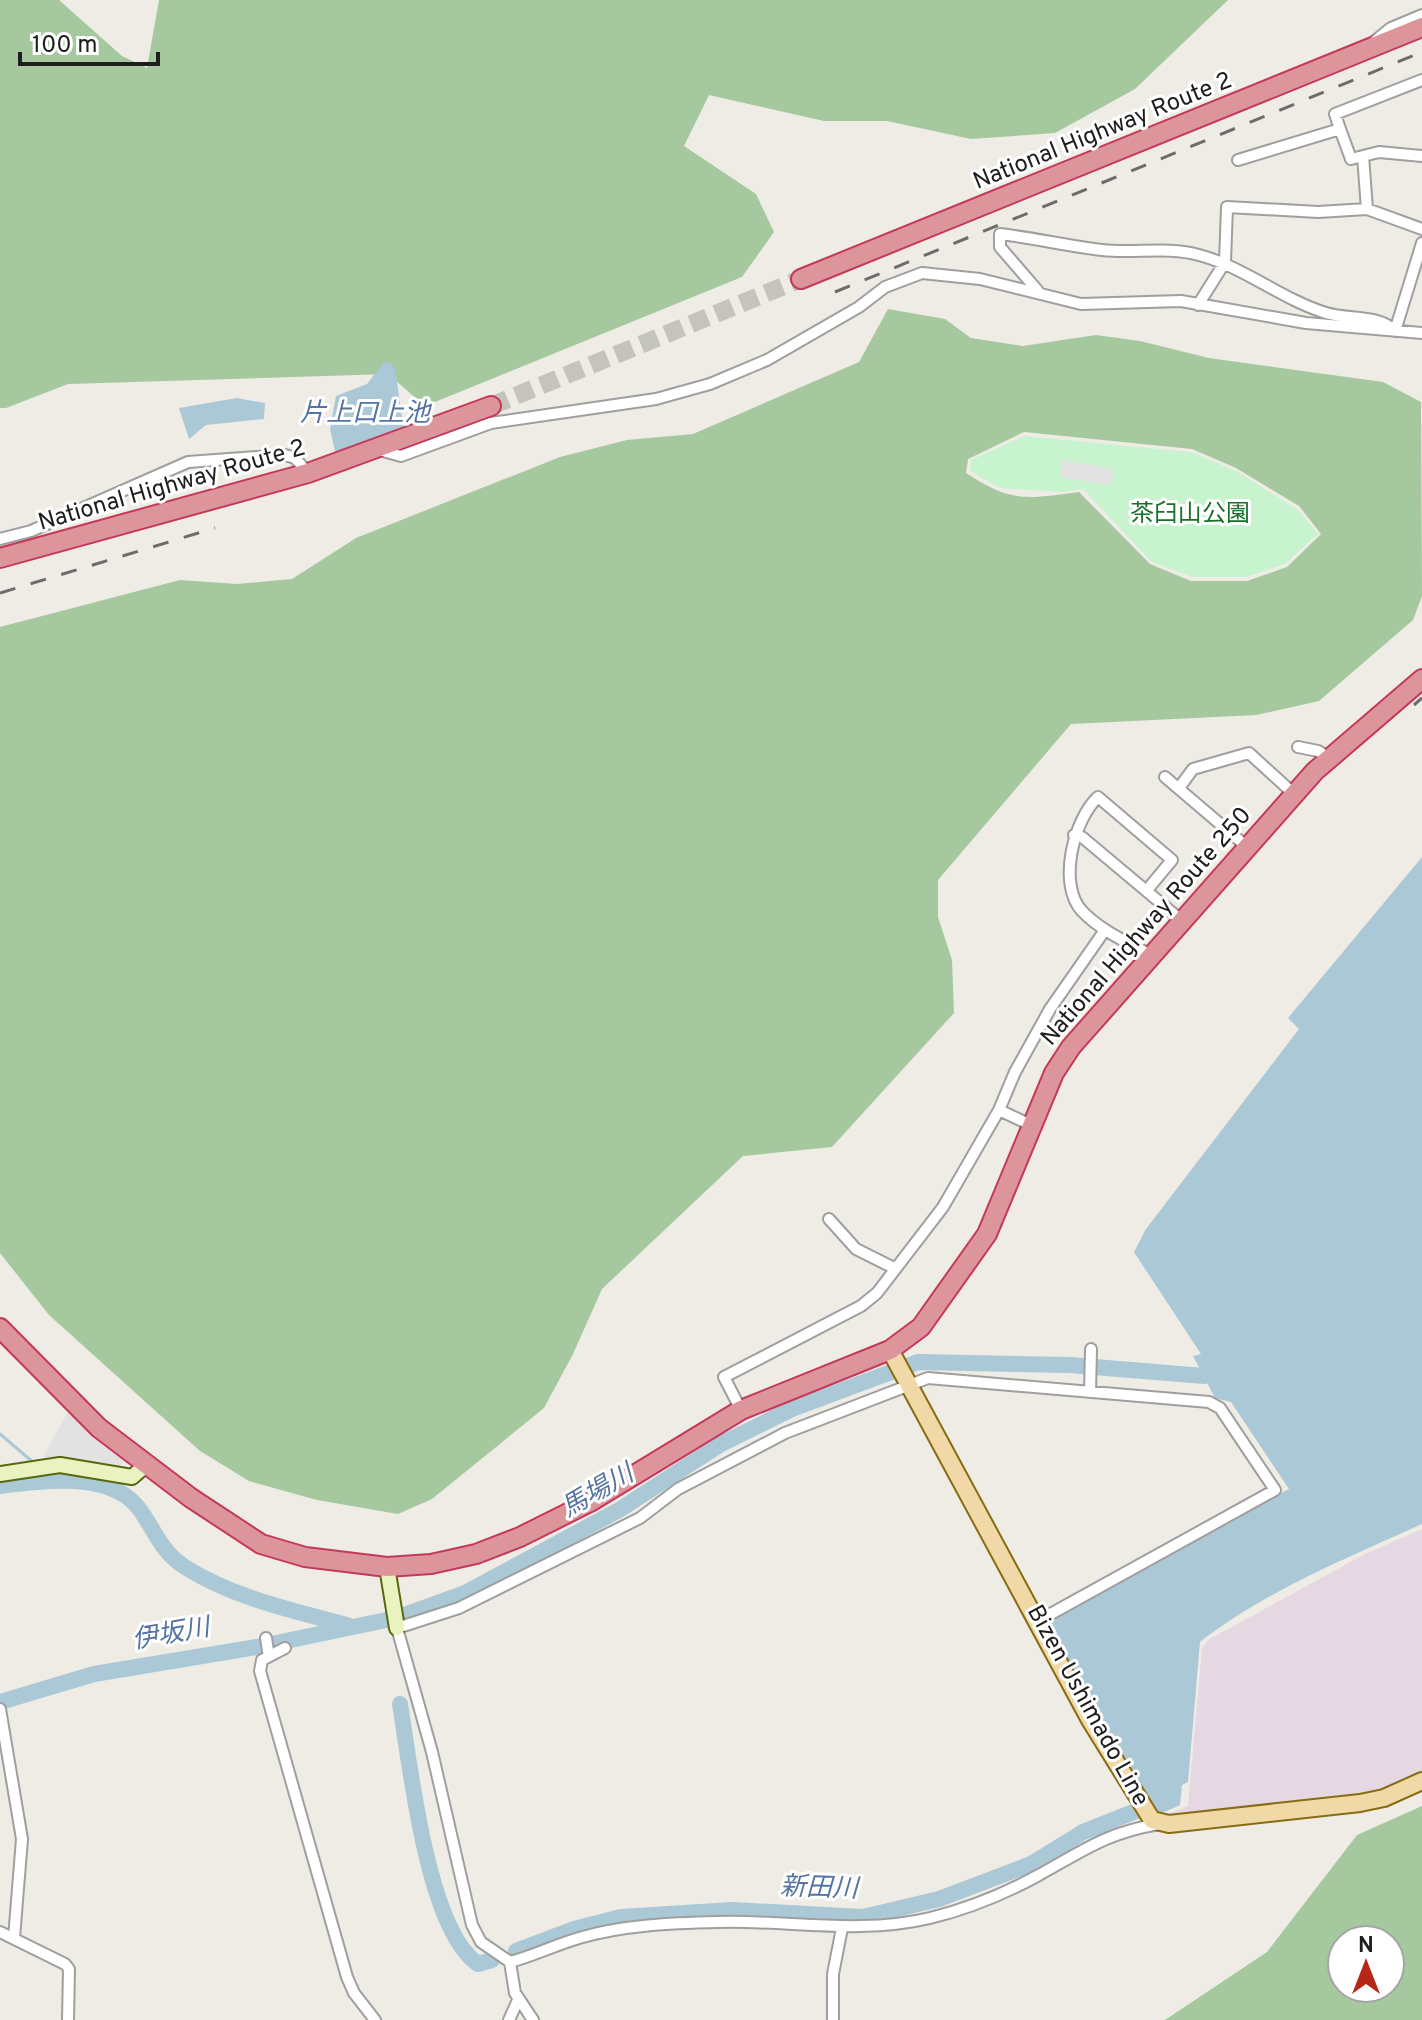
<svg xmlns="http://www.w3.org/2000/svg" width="1422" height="2020" font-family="Overpass,'Noto Sans JP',sans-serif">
<rect width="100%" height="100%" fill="#eeece5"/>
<path fill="#e6d8e2" d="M1422,1529V1772L1372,1796L1161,1817L1188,1806L1202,1648L1208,1640L1365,1554Z"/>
<path fill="#a6c89f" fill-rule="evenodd" d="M0,0H59L122,56L147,68L159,0H1228L1135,89L1055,133L971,139L887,121H824L709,95L684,146L756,194L774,232L742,277L425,406L388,374L68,384L6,408H0Z
M888,309L945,319L971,338L1023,346L1096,335L1140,341L1209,358L1383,382L1421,402L1422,596L1413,620L1319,701L1256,715L1071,724L938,880V917L952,960L954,1013L832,1147L743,1156L602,1289L573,1354L544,1408L432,1499L398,1514L317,1500L249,1481L200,1451L49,1315L0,1253V627L180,580L237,584L292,579L356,538L560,457L627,440L693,434L859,362ZM1024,432L1192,449L1236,468L1299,506L1321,534L1287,567L1247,581H1191L1150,564L1079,492C1026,499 1012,503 966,473L968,459Z
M1422,1806V2020H1165L1267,1952L1357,1835ZM1342,1940H1390V1988H1342Z"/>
<path fill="#c7f3cf" d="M1024,436L1191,452L1236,471L1297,509L1318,534L1285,564L1246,577H1192L1152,562L1083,489L1064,492L1000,488L970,471L971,460Z"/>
<path fill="#e2e2e2" d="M1062,460L1114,469L1111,485L1060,477Z
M69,1410L126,1458L117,1470L63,1457H43Z"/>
<path fill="#abc8d6" d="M384,362L391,363L395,369L404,430L342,452L335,451L330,429L336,396L367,384Z
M237,398L265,403L264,419L206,425L189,439L179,408Z
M1422,857V1524C1345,1559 1267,1590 1200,1642L1188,1782L1182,1785L1180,1805L1158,1815L1044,1622L1289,1489L1231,1402L1215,1398L1193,1356L1201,1354L1134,1252L1146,1229L1299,1029L1288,1018Z"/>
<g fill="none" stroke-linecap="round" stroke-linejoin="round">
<path stroke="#abc8d6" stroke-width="3" d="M0,1434L34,1463
M45,1473L53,1480"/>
<path stroke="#abc8d6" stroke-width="16" d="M0,1486C39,1481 106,1471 136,1505C154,1526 159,1551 185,1567C232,1597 293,1611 347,1625
M0,1702L94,1674L257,1647L396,1618L465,1593L619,1510L721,1444L792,1409L918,1362L1070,1365L1204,1376
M400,1704C410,1764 427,1930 478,1964L492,1960
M516,1951L574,1929L621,1917L732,1910L863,1917L939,1899L1031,1864L1083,1832L1151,1805"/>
<path stroke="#c4c3bd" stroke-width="18" stroke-dasharray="18 9" stroke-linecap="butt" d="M491,406L801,279"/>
<g stroke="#9f9f9f" stroke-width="14">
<path id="street" d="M1375,41L1391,28L1422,15
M1340,129L1351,159L1379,152L1422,156
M1363,156L1367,209
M1238,160L1340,129L1335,114L1422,80
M1038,291L1000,247V234C1034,238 1068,246 1102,250C1135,254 1166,246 1199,255C1244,267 1281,299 1326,313C1349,320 1378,314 1395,331L1422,243
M1198,305L1225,262L1227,207L1318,212L1367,209L1422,229
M379,450L401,456L491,423L656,399L710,384L767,360L859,307L885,287L922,273L980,279L1081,304L1181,301L1306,323L1422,333
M0,539L31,531L188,462L285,455L295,458L308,473
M1298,747L1318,751L1329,758
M1165,777L1246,846
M1179,788L1193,769L1249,753L1294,794
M1074,835L1082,837L1181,920
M1147,890L1172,860L1098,797C1074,819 1057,884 1082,911C1101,931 1127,942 1151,955
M999,1110L1031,1125
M829,1219L856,1249L894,1268
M1090,1392L1091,1349
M741,1410L724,1377L861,1306L877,1293L943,1207L999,1110L1015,1072L1050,1009L1105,930
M1038,1621L1275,1490L1220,1408L1209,1402L928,1378L785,1433L678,1489L640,1518L459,1608L397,1628L432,1752L472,1925L481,1942L510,1962C533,1956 555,1945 579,1938C623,1925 672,1923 718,1922C790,1920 859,1935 930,1918C967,1909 1004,1894 1037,1876C1083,1851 1105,1833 1159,1824
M266,1638L268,1651
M285,1648L262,1660L260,1671L347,1977L354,1993L375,2020
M0,1709L22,1839L14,1938
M0,1932L65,1964L69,1969L68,2020
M510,1962L515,1993L533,2020
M509,2020L518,2000
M833,2020V1974L842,1928"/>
</g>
<g stroke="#566911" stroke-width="18">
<path id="secondary" d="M0,1474L60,1465L132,1477L146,1465
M387,1567L397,1628"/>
</g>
<g stroke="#876c11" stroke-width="20">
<path id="primary" d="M890,1350L1090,1720L1152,1820L1169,1824L1360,1803L1384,1798L1422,1781"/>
</g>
<g stroke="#c6385a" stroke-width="22">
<path id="highway" d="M801,279L1422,27
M0,558L308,473L491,406
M0,1328L99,1428L191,1498L261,1544L305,1557L387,1567L431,1564L476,1554L520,1537L590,1502L741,1410L890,1350L921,1327L987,1234L1054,1073L1071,1047L1315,771L1422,679"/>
</g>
<use href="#street" stroke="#fff" stroke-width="10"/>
<use href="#secondary" stroke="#eaf2bf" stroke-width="14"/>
<use href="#primary" stroke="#f1d9a7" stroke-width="16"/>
<use href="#highway" stroke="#dc969b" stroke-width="18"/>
<path stroke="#6c6c6c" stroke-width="3" stroke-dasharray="16 16" stroke-linecap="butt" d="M835,292L1422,52
M0,593L215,528
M1414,705L1422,698"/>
</g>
<g text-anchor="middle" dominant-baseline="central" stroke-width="6" stroke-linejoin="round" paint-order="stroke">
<g font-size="24" fill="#1e1e1e" stroke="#fff">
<text transform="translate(1103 132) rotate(-22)">National Highway Route 2</text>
<text transform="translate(172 486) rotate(-16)">National Highway Route 2</text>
<text transform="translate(1147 927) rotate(-49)">National Highway Route 250</text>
<text transform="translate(1087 1706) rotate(61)">Bizen Ushimado Line</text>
</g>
<g font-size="24" fill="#187029" stroke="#fff">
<text x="1190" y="515">茶臼山公園</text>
</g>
<g font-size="26" font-style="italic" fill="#5574a3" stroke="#fff">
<text x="365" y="414">片上口上池</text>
<text transform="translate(598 1492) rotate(-30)">馬場川</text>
<text transform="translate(171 1635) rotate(-10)">伊坂川</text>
<text transform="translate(819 1889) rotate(2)">新田川</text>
</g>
</g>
<g transform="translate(1366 1964)"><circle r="38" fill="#ffffff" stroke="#a5a5a5" stroke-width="2"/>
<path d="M0-6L14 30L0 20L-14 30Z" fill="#b52817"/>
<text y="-12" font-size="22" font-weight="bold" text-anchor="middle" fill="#1e1e1e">N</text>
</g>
<path d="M20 52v12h138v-12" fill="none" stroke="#1e1e1e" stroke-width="4"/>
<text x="32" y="52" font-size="24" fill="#1e1e1e" stroke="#ffffff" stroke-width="6" paint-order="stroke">100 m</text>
</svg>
